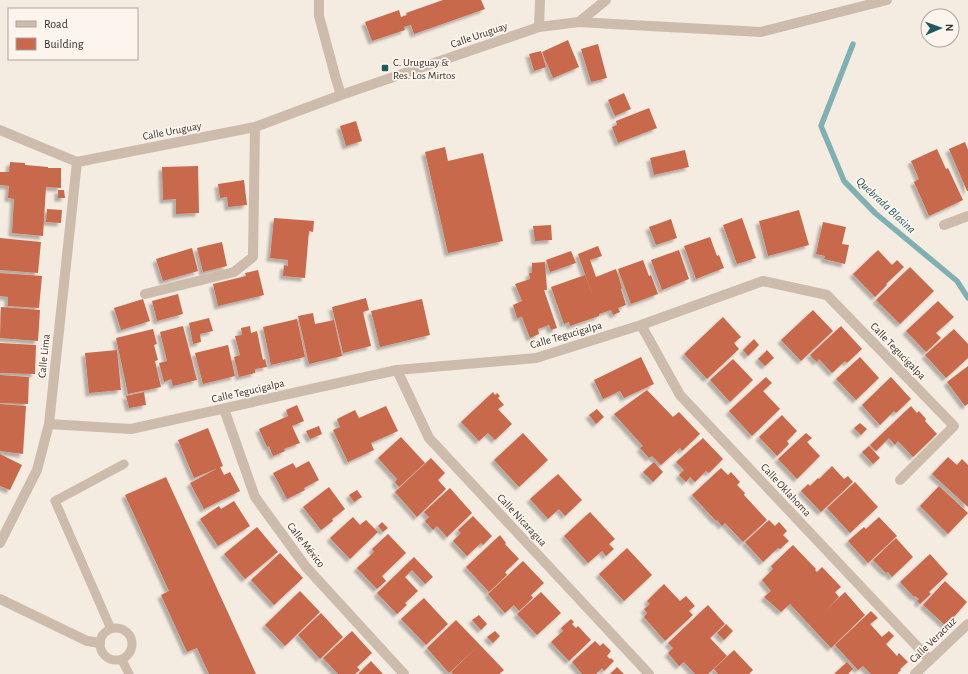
<svg xmlns="http://www.w3.org/2000/svg" width="968" height="674" font-family="'Alegreya Sans',sans-serif">
<defs>
<filter id="shadow"><feDropShadow dx="-3.5" dy="3.5" stdDeviation="1" flood-color="#0004"/></filter>
</defs>
<rect width="100%" height="100%" fill="#f4ebe1"/>
<g fill="none" stroke-linecap="round" stroke-linejoin="round">
<path stroke="#7fb0b2" stroke-width="5.5" d="M853,44L821,126L844,181L875,213L957,281L968,298"/>
</g>
<path fill="#c8694b" filter="url(#shadow)" d="M443,0H481L485,9L414,34L411,25L404,27L405,30L372,41L365,22L399,10L401,17L407,15L406,13Z
M568,40L579,67L553,78L542,52Z
M598,44L607,78L591,82L581,49Z
M541,51L546,67L534,71L529,54Z
M624,93L631,109L615,116L608,100Z
M649,108L657,128L618,143L612,127L617,125L616,121Z
M356,121L362,141L346,146L340,126Z
M965,142L968,150V191H967L949,149Z
M445,147L448,161L483,153L503,241L448,253L425,152Z
M937,149L946,169L948,168L963,200L929,216L914,182L919,179L911,161Z
M685,150L689,167L654,175L650,158Z
M10,162L25,163V165L48,167V168H61V188L46,187L43,236L12,233L14,199L8,198L9,186L0,185V172H9Z
M198,166L199,213L176,214V199L163,200L162,167Z
M244,180L247,205L228,207L227,197L220,198L218,184Z
M58,190H64L65,198H58Z
M47,209L62,210L61,223L46,222Z
M799,210L809,245L768,256L759,221Z
M274,218L314,221L313,232L309,231L305,278L283,276L284,265L288,266V260L270,258Z
M742,218L756,258L737,264L723,225Z
M671,219L677,238L656,245L649,227Z
M823,222L846,227L842,244L849,245L845,264L824,259L825,256L816,254Z
M551,225L552,240L535,241L533,226Z
M710,237L717,256L719,255L724,268L696,279L684,246Z
M0,238L41,242L38,273L0,270Z
M222,242L227,266L203,272L197,248Z
M598,246L602,256L590,260L596,277L616,269L622,288L621,289L626,305L618,308L620,312L613,315L611,310L599,314V316L570,326L569,322L564,324L551,287L585,275L594,300L578,254Z
M192,248L198,271L163,281L156,259Z
M679,250L689,279L662,290L651,260Z
M878,250L892,265L897,260L904,267L886,284L887,285L875,297L853,274Z
M571,251L576,263L550,272L546,260Z
M643,260L649,276L651,275L658,294L631,304L618,269Z
M545,262L547,290H544L557,328L551,330L549,325L538,329L539,334L530,338L522,317L517,318L513,305L522,301L515,284L530,279L529,273H532V263Z
M910,267L934,291L900,324L876,300Z
M258,270L264,295L218,306L213,284L246,276L245,273Z
M0,273L42,276L39,308L8,306V297L0,296Z
M178,294L183,314L157,321L152,301Z
M366,298L369,310L363,312L371,346L343,353L332,307Z
M143,299L150,321L121,330L114,308Z
M422,299L430,335L380,347L371,311Z
M938,301L954,317L936,333L941,338L926,352L906,331Z
M1,307L40,310L38,341L0,338Z
M813,310L833,331L801,361L781,340Z
M313,313L315,324L334,320L342,356L309,364L298,316Z
M723,317L741,337L734,343L739,349L707,379L684,354Z
M209,318L213,331L200,334L201,342L193,344L189,323Z
M297,319L305,357L271,365L263,327Z
M183,326L197,380L173,386L171,379L164,382L159,363L167,361L160,332Z
M250,326L251,333L257,331L263,360L265,359L267,367L255,369V373L239,377L234,357L240,355L235,336L242,335L241,328Z
M841,326L862,349L847,363L845,361L832,373L819,359L817,362L810,355Z
M153,329L157,344L154,345L158,360L155,361L161,387L128,394L116,338Z
M954,329L968,344V358L946,378L925,355Z
M754,339L759,345L748,356L743,350Z
M0,343L36,345L35,374L0,373Z
M228,345L235,376L203,384L195,353Z
M117,350L121,390L89,393L85,353Z
M767,350L774,358L765,366L758,359Z
M641,357L654,384L624,398L620,391L603,399L594,380Z
M860,357L879,378L856,400L836,379Z
M733,359L753,380L730,402L710,380Z
M968,366V404L965,406L947,382Z
M0,375L29,377L28,404L0,403Z
M766,377L772,383L763,391L780,409L752,436L729,411Z
M891,377L911,399L896,413L894,411L880,425L862,405Z
M647,390L673,417L679,412L700,434L682,451L680,448L661,465L652,456L649,458L640,448L643,446L614,414Z
M144,392L146,405L129,408L126,396Z
M493,392L495,395L497,393L500,396L498,398L504,405L498,409L512,424L495,440L488,433L479,441L461,422Z
M0,404L26,406L23,454L0,451Z
M297,405L304,421L292,426L300,443L284,449L285,451L273,456L269,446L267,447L259,429L288,416L286,410Z
M386,406L398,431L371,443L374,450L348,462L333,430L340,427L337,419L355,410L359,418Z
M911,406L917,413L919,411L926,419L925,421L937,434L913,457L898,441L895,445L889,438L876,451L870,445Z
M597,409L604,417L596,424L589,415Z
M782,415L797,431L787,441L789,444L777,456L759,437Z
M860,423L867,429L861,435L854,428Z
M319,426L322,434L310,439L306,431Z
M208,428L223,466L194,478L178,440Z
M523,433L548,460L519,487L494,460Z
M806,433L812,438L807,442L820,456L797,479L778,459Z
M401,437L425,463L399,487L395,482L397,479L378,458Z
M703,438L723,459L709,473L706,471L695,482L690,477L686,482L679,475L684,470L676,462Z
M869,446L880,458L873,464L862,452Z
M0,454L22,465L10,490L0,486Z
M948,457L957,465L962,459L968,465V507L932,474Z
M431,458L445,473L438,480L446,489L417,517L395,492Z
M309,461L319,480L304,488L305,490L287,499L273,473L293,463L296,468Z
M654,462L663,472L653,482L643,472Z
M832,466L844,479L848,476L853,482L821,512L801,491L808,484L810,486L818,478L819,479Z
M220,467L224,475L230,472L240,491L204,509L190,483Z
M721,468L728,475L731,472L740,482L737,485L745,493L744,495L767,520L743,542L725,523L722,526L717,520L716,521L692,495Z
M558,474L582,500L565,516L559,509L548,519L530,499Z
M166,477L256,674H209L197,648L187,652L161,595L169,591L125,495Z
M855,482L878,507L850,533L827,508Z
M939,486L968,513L948,534L920,506Z
M329,487L345,509L332,519L333,521L321,530L303,507Z
M450,488L472,513L447,537L437,526L433,530L425,521L429,517L424,512Z
M357,490L362,497L354,502L349,495Z
M234,501L250,526L218,546L200,519L219,506L221,509Z
M590,512L615,539L609,544L614,549L606,556L602,551L588,563L564,536Z
M473,516L492,536L483,545L481,543L467,556L453,541L461,533L458,530Z
M353,517L360,525L366,520L378,532L350,559L330,538Z
M879,517L897,536L868,563L848,541L864,527L866,529Z
M769,520L775,526L779,522L787,531L783,535L789,541L780,549L778,548L763,562L745,542Z
M382,522L388,528L383,532L378,526Z
M257,527L278,552L245,579L224,554Z
M388,534L406,553L382,576L386,581L377,589L357,568L374,552L372,549Z
M500,535L506,543L505,544L519,559L505,572L507,575L489,592L466,567Z
M896,538L913,557L892,577L888,572L886,573L873,560Z
M793,545L816,569L815,570L817,572L822,567L841,587L835,592L839,597L824,612L845,592L865,615L831,648L790,604L781,612L764,597L771,591L762,580L773,569L771,566Z
M627,548L652,575L624,601L599,574Z
M280,553L303,578L274,605L251,580Z
M930,554L948,574L929,592L931,594L920,604L917,601L919,599L915,596L914,597L900,582Z
M414,557L433,577L425,584L412,570L405,577L418,591L405,603L407,605L397,614L377,593Z
M523,561L544,583L531,595L533,598L519,611L514,605L505,613L488,594Z
M945,581L967,602L946,626L923,605Z
M664,584L680,601L686,596L695,606L689,611L693,615L665,641L644,617L647,613L644,609L650,604L647,601Z
M300,591L320,612L285,646L265,625Z
M541,592L561,613L537,635L517,614Z
M424,598L448,624L426,645L401,619Z
M708,605L725,624L710,638L727,656L708,674H695L684,662L679,666L668,653L673,648L668,643Z
M871,611L878,618L870,624L882,637L889,631L894,636L886,644L897,656L899,653L908,662L900,669L901,670L897,674H871L863,666L858,670L835,645Z
M321,613L343,637L320,659L298,635Z
M479,615L487,624L481,630L472,620Z
M571,619L574,622L572,624L576,628L578,626L591,640L569,661L551,642L563,631L561,628Z
M456,620L504,670L499,674H453L451,672L478,646L449,673L427,648Z
M726,624L733,631L724,640L717,633Z
M352,631L372,653L357,667L360,670L355,674H338L323,658Z
M495,631L500,636L493,643L487,637Z
M595,641L600,646L603,643L611,651L607,656L610,659L611,658L614,661L604,671L602,668L596,674H582L572,662Z
M734,650L753,670L749,674H718L714,669Z
M371,661L383,674H358Z
M847,662L853,669L848,674H835V673Z
M617,667L624,674H610Z"/>
<g fill="none" stroke-linecap="round" stroke-linejoin="round">
<path stroke="#cdbbac" stroke-width="9" d="M100 644a16 16 0 1 1 32 0a16 16 0 1 1-32 0Z
M111,629L55,501L124,464
M122,660L129,674"/>
<path stroke="#cdbbac" stroke-width="10" d="M319,0V16L336,79L341,95
M579,22L606,0
M539,27L540,0
M0,130L77,162L255,127L341,95L539,27L579,22L613,24L761,32L887,0
M944,225L968,216
M145,294L234,272L253,257L255,127
M641,325L680,395L930,660
M397,370L429,438L649,674
M224,409L255,497L306,567L404,674
M49,424L131,429L397,370L536,358L641,325L763,281L827,295L954,426L900,480
M0,543L37,470L49,424L77,162
M0,599L87,641L100,643
M915,674L968,624"/>
</g>
<rect fill="#1f5a5e" stroke="#fbf5ee" stroke-width="1.5" x="381" y="64" width="8" height="8" rx="2"/>
<g text-anchor="middle" dominant-baseline="central" stroke-width="3.5" stroke-linejoin="round" paint-order="stroke">
<g font-size="11" fill="#3b302b" stroke="#fbf5ee">
<text transform="translate(479 35) rotate(-19)">Calle Uruguay</text>
<text transform="translate(172 131) rotate(-11)">Calle Uruguay</text>
<text transform="translate(566 335) rotate(-16)">Calle Tegucigalpa</text>
<text transform="translate(898 351) rotate(46)">Calle Tegucigalpa</text>
<text transform="translate(44 356) rotate(-84)">Calle Lima</text>
<text transform="translate(248 391) rotate(-13)">Calle Tegucigalpa</text>
<text transform="translate(786 490) rotate(47)">Calle Oklahoma</text>
<text transform="translate(522 520) rotate(47)">Calle Nicaragua</text>
<text transform="translate(306 545) rotate(52)">Calle México</text>
<text transform="translate(933 640) rotate(-44)">Calle Veracruz</text>
</g>
<g font-size="11" fill="#3b302b" stroke="#fbf5ee" text-anchor="start">
<text x="393" y="62">C. Uruguay &amp;<tspan x="393" dy="13">Res. Los Mirtos</tspan></text>
</g>
<g font-size="12" font-style="italic" fill="#1f5a5e" stroke="#fbf5ee">
<text transform="translate(886 205) rotate(43)">Quebrada Blasina</text>
</g>
</g>
<rect x="8" y="8" width="130" height="52" fill="#fbf5ee" stroke="#aea6a0"/>
<rect x="16" y="21" width="20" height="6" fill="#cdbbac" stroke="#aea6a0"/>
<text x="44" y="28" font-size="12" fill="#3b302b">Road</text>
<rect x="16" y="38" width="20" height="12" fill="#c8694b" stroke="#aea6a0"/>
<text x="44" y="48" font-size="12" fill="#3b302b">Building</text>
<g transform="translate(940 28) rotate(88)"><circle r="19" fill="#fbf5ee" stroke="#aea6a0"/>
<path d="M0-3L7 15L0 10L-7 15Z" fill="#1f5a5e"/>
<text y="-6" font-size="11" font-weight="bold" text-anchor="middle" fill="#3b302b">N</text>
</g>
</svg>
